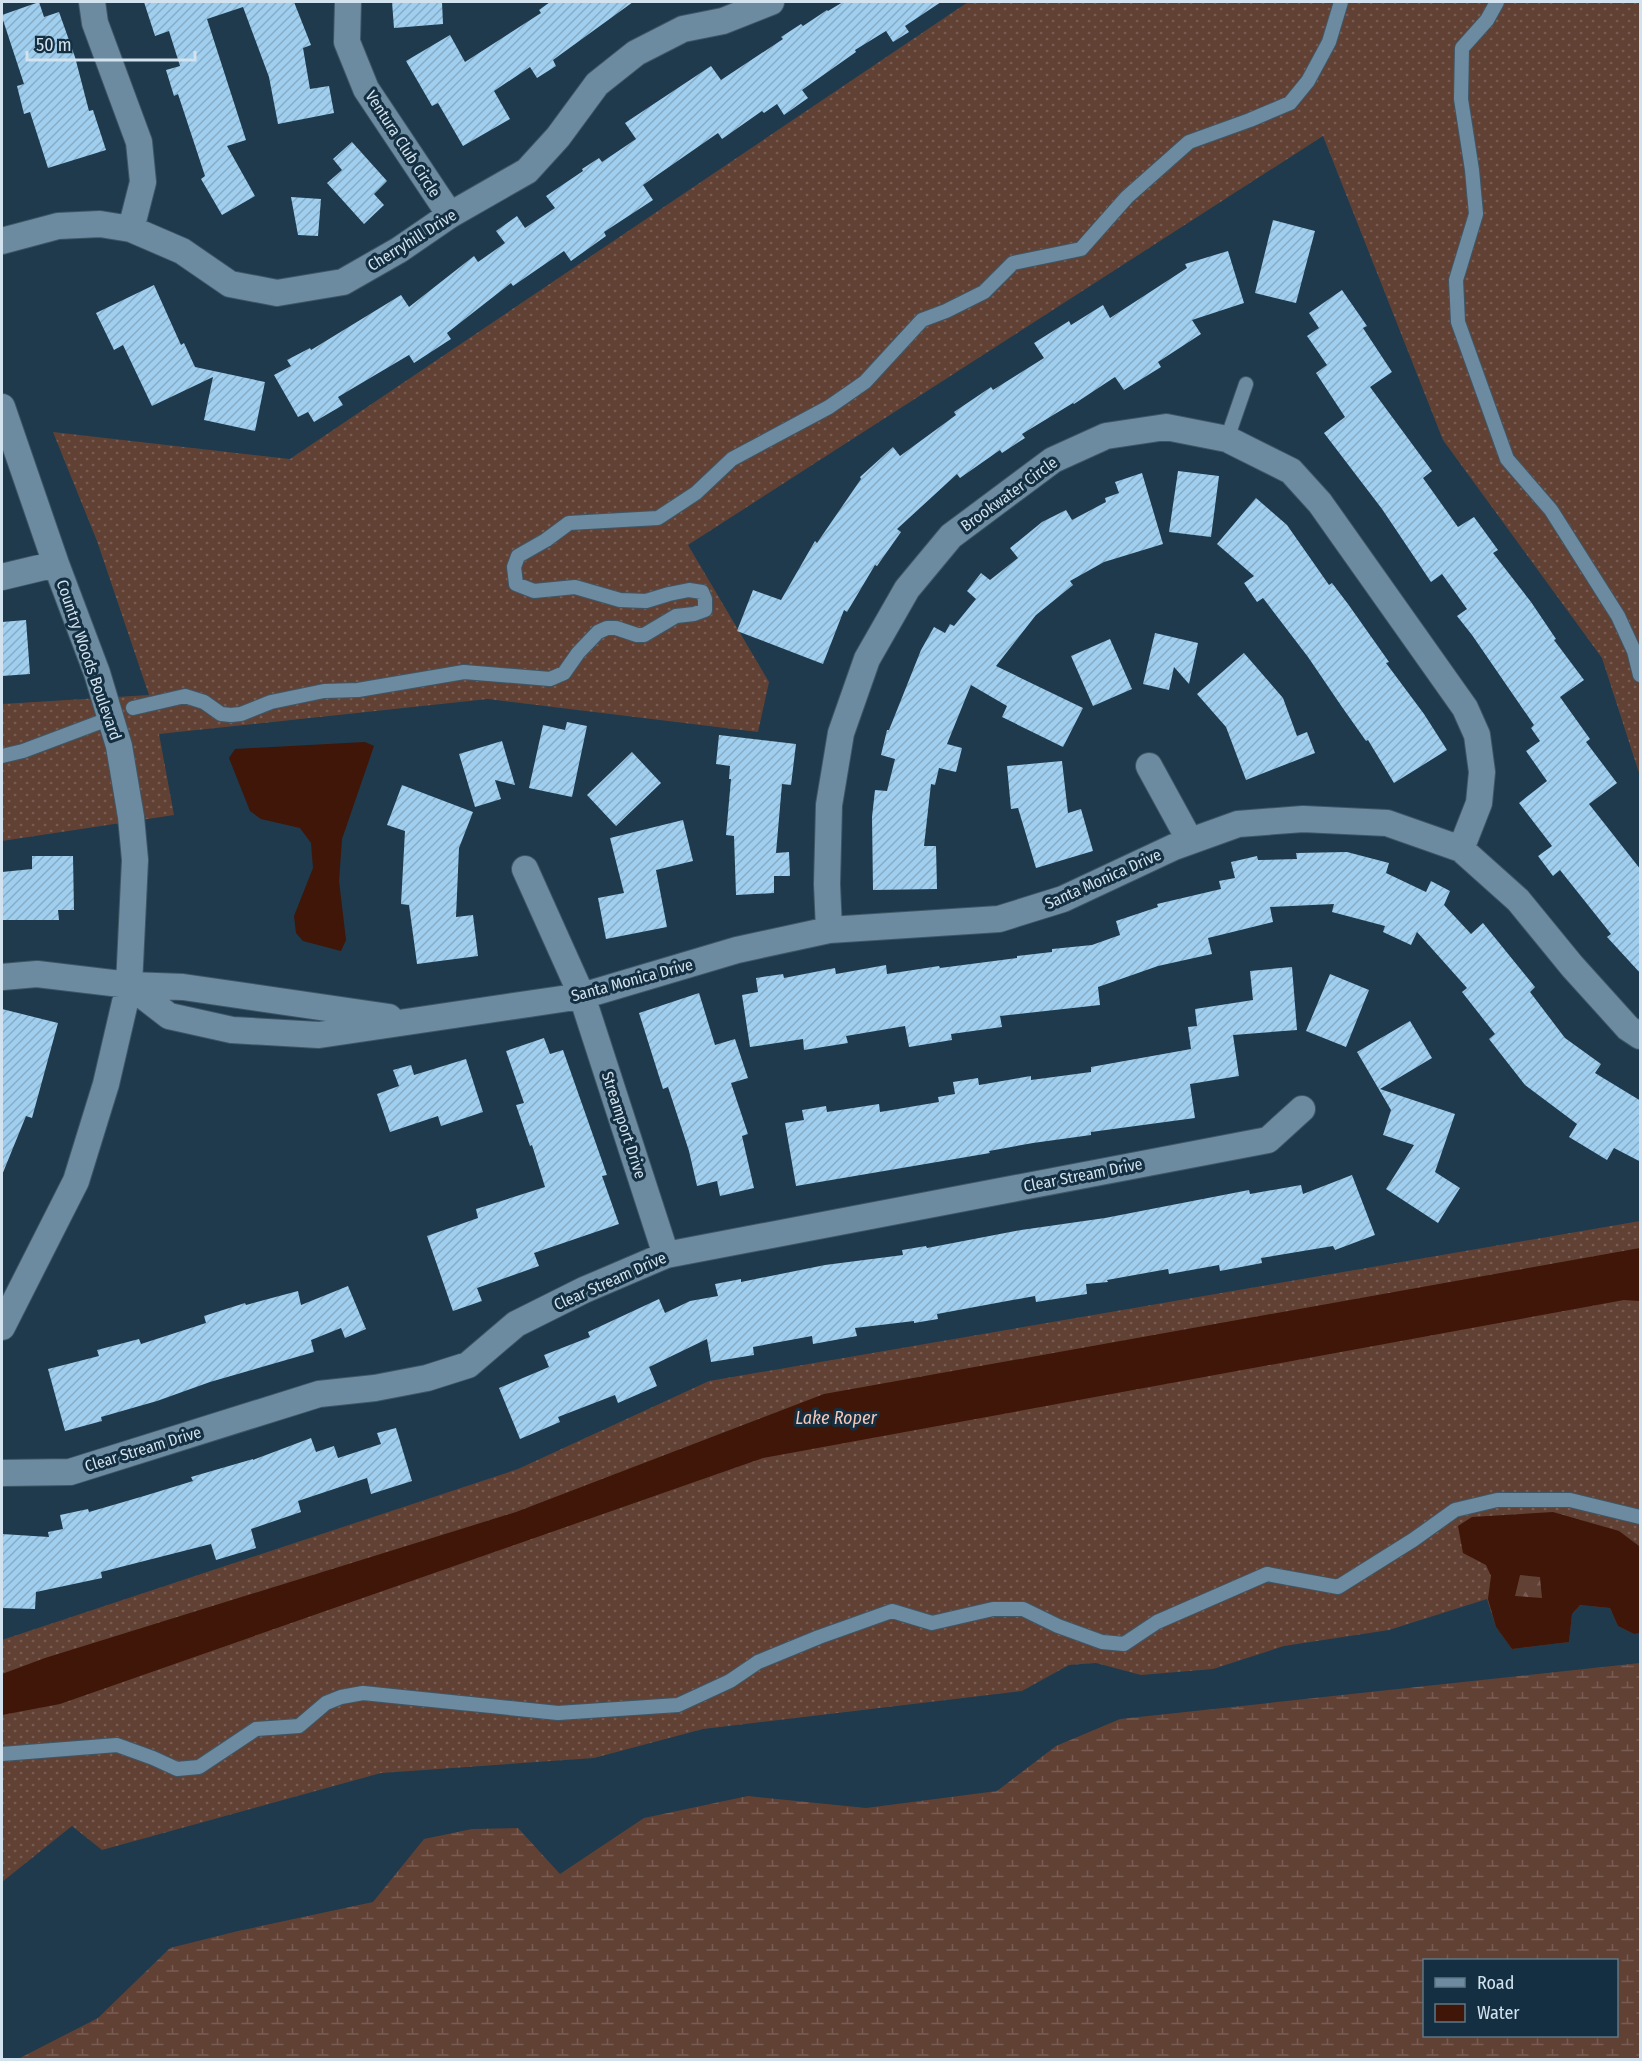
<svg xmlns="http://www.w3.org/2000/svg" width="1642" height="2061" font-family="'Fira Sans Condensed',sans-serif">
<defs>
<pattern id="grass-dots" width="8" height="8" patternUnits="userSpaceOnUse" patternTransform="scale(1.5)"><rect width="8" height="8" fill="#624135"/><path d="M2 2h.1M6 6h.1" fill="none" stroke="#785c53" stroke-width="1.8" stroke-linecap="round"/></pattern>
<pattern id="forest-firs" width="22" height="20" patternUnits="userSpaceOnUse" patternTransform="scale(1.5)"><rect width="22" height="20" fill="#624135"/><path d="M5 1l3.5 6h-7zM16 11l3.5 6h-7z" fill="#785c53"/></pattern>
<pattern id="wetland-marsh" width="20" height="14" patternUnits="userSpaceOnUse" patternTransform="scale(1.5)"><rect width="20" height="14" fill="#624135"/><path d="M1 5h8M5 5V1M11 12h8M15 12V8" fill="none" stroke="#785c53"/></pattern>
<pattern id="building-hatch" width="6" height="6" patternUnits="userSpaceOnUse" patternTransform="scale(1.5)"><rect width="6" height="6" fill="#9fceef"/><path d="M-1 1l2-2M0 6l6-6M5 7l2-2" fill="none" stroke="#87acc5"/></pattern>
</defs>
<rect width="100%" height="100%" fill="#1e3a4c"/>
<path fill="url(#grass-dots)" d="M968,2H1640V776L1602,658L1443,440L1323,136L688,545L769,682L758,732L488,699L159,734L174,815L2,841V704L149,695L97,541L53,432L290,459Z
M1640,1221V1633L1634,1634L1618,1626L1610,1608L1580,1605L1572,1614L1569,1642L1512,1649L1496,1627L1487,1599L1389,1630L1284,1646L1213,1669L1141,1675L1096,1663L1069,1665L1022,1691L703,1729L594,1758L381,1773L102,1850L72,1826L2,1882V1640L518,1469L709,1381Z"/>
<path fill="url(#forest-firs)" d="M1520,1575L1540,1577L1542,1598L1515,1596Z"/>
<path fill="url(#wetland-marsh)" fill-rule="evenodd" d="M1640,1663V2059H18L98,2018L170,1948L238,1931L373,1902L424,1839L472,1829L518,1828L560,1874L644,1818L748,1796L866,1808L997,1791L1056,1746L1120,1719ZM1424,1960H1616V2036H1424Z"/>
<path fill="#3f1608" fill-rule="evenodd" d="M365,742L374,746L342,839L339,881L346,940L341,951L303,941L296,933L294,916L313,868L311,843L300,828L261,819L250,811L229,758L235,749Z
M1640,1248V1301L1624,1300L763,1458L60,1704L2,1715V1674L45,1658L516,1512L824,1394Z
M1553,1512L1619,1531L1639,1546L1640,1633L1634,1634L1618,1626L1610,1608L1580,1605L1572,1614L1569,1642L1512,1649L1496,1627L1488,1599L1491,1576L1486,1565L1463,1553L1458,1526L1472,1517ZM1520,1575L1540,1577L1542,1598L1515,1596Z"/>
<path fill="url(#building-hatch)" d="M39,2L44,17L59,12L75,57L89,111L93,110L106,150L48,168L30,112L24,114L17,86L24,84L2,17V15Z
M144,2H294L311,45L303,48L310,89L329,86L334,113L278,124L269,77L243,7L207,19L246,140L227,146L255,196L222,215L201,179L205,176L178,94L174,96L166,70L180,66L169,31L155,36Z
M392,2H442L443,24L394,28Z
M550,2H633L553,60L556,66L537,78L530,67L494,91L510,119L463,146L438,103L432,106L406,61L450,35L465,62L541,13L539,10Z
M843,2H941L905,26L909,32L893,42L886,31L855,50L856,52L802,90L808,98L784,115L777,104L764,113L762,111L722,139L718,133L643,185L653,200L604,232L606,236L571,261L564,251L513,286L511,283L447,333L451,339L414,363L409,355L338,397L343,405L314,422L308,412L298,417L274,375L291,366L287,360L310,348L311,350L401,295L409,307L474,256L478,262L505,243L496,231L517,216L525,228L555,208L546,196L583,171L582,169L599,158L602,162L636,139L625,123L711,66L721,80L783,39L781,37L801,24L803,26L827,10L828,11Z
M352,142L387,181L374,194L384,205L364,224L327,183L342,170L333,159Z
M291,197L321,199L318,236L298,235Z
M1273,220L1315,231L1296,303L1255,293Z
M1228,251L1244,303L1192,320L1201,334L1158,362L1161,367L1124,390L1115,377L1074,404L1073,403L1022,434L1025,438L1002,453L1000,450L960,478L957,474L897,529L901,532L877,566L875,565L847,612L844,610L823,664L737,631L753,590L781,600L815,541L817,543L861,479L860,477L893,447L900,456L956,415L954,412L991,387L993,390L1044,358L1034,343L1069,321L1071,325L1103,305L1110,318L1187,268L1185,264Z
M154,285L181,345L184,343L195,367L265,382L255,431L204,420L213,377L152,406L123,345L114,350L96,313Z
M1342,290L1367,326L1363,328L1392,372L1370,387L1432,471L1423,478L1458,527L1474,517L1498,550L1493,553L1531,602L1556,639L1554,640L1584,680L1560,697L1590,739L1586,742L1617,783L1589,804L1641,870V974L1607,937L1611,934L1560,870L1553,876L1538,856L1552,846L1519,803L1547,781L1526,751L1540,741L1531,728L1534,725L1472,635L1457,616L1467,609L1442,574L1431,582L1382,509L1324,433L1345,417L1316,373L1327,365L1307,336L1319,328L1309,313Z
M1178,471L1219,476L1211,537L1169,532Z
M1142,473L1163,544L1104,562L1070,581L1073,585L1036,615L996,666L1083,708L1063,747L1002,717L1007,706L971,685L947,744L962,748L956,772L939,768L935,785L931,784L924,846H936L937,889L873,890L872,817L875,790L887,791L895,759L881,755L887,730H889L921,650L934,627L945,633L950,624L954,626L976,599L967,591L981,573L990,580L1018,558L1010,548L1042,522L1066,510L1072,520L1106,502L1105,498L1119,493L1115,482Z
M1256,498L1287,525L1329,585L1332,583L1348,604L1389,662L1386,663L1424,714L1447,750L1394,783L1368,740L1366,741L1342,707L1308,657L1263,598L1257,602L1244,583L1254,576L1217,544Z
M26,620L30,674L2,676V622Z
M1155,633L1198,643L1189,684L1174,667L1169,690L1143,684Z
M1110,639L1132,689L1093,706L1071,656Z
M1244,653L1283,698L1297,736L1307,732L1315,753L1246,780L1226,727L1197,694Z
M567,722L587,726L572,797L529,788L543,725L565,730Z
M719,735L796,744L791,785L782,784L776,853L789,852L790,876H774V893L736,895L734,836L726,835L731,779H729L730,766L716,764Z
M502,741L515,785L495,780L501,799L475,807L459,754Z
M632,752L661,783L616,826L587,795Z
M1062,761L1068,813L1081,809L1093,851L1036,868L1018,808L1011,809L1007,766Z
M402,785L473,812L459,848L456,917L473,915L478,956L417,964L409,905L401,904L405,831L387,825Z
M683,820L693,861L656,870L667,927L606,939L598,898L624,893L610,838Z
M1347,852L1389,863L1386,873L1426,892L1431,881L1450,891L1444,905L1471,934L1483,923L1535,987L1530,992L1565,1038L1601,1064L1595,1073L1641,1101V1162L1614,1148L1607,1160L1569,1137L1577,1124L1525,1085L1489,1039L1495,1034L1462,992L1467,988L1417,932L1411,945L1383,932L1385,926L1332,912L1334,904L1270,907L1273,922L1208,938L1212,954L1158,966L1098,987L1100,1005L1000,1016L1002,1027L951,1034L952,1040L909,1047L905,1026L846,1036L848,1043L804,1050L803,1039L750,1047L742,995L758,992L756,978L783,974L784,978L835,968L836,974L886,965L887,974L939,966L940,968L1017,958V956L1052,952V949L1092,945L1120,935L1116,921L1158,907L1157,904L1221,889L1219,881L1235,878L1231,862L1257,856L1258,860L1297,859L1296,853Z
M32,856H73L74,910H58L59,920H2V872L32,869Z
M1292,967L1297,1030L1233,1035L1239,1076L1190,1084L1195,1118L1091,1132V1135L1033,1143L989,1151L990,1153L796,1186L785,1123L804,1120L802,1110L826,1106L827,1112L879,1104L880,1112L939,1102L938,1097L955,1094L953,1082L978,1078L979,1085L1031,1076V1080L1091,1072V1067L1191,1049L1188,1027L1197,1026L1195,1009L1253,1000L1250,971Z
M1330,974L1369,990L1346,1047L1306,1031Z
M699,993L715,1045L735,1039L748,1078L731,1083L748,1134L742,1136L754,1188L720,1196L717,1181L697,1186L689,1151L668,1087L663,1089L639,1013Z
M2,1009L58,1023L32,1118L26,1116L2,1175Z
M1410,1021L1432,1058L1380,1089L1455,1114L1435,1172L1460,1188L1438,1223L1386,1189L1414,1145L1383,1135L1391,1110L1357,1052Z
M544,1038L550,1054L563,1050L607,1175L602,1176L619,1224L534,1253L539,1266L477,1288L482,1301L453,1311L427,1236L478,1218L476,1209L545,1187L532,1145L530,1146L516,1105L524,1103L506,1051Z
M466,1059L483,1112L441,1126L438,1116L390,1132L377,1094L399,1086L393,1070L411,1065L414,1075Z
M1352,1175L1375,1235L1335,1250L1333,1246L1261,1258L1262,1263L1220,1271L1219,1265L1169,1274L1168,1269L1107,1280L1108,1282L1086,1284L1087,1294L1036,1302L1035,1296L937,1314L938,1319L914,1323V1321L855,1328L857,1336L813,1344L812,1336L753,1347L754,1355L711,1362L707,1339L649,1367L657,1386L618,1403L615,1395L558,1417L560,1422L520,1439L499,1388L549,1367L544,1355L590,1337L588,1332L659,1299L665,1313L690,1301L718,1296L715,1284L741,1279V1282L825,1265L903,1255L902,1250L926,1246L927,1248L1021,1230L1105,1218L1249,1190L1250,1194L1301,1185L1303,1194Z
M348,1286L366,1329L345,1338L341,1328L311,1340L314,1352L210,1382L157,1401L101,1417L102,1421L65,1431L48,1369L99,1356L97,1350L139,1339L141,1344L206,1323L204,1316L245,1303L246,1305L298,1291L301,1305Z
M396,1428L412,1481L371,1494L367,1478L298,1501L301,1512L251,1529L256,1548L216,1560L211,1544L101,1572L102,1578L36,1592L35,1609L2,1608V1534L49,1537L48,1532L63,1529L60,1515L88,1509L89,1512L144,1496L193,1481L191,1477L253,1459V1460L311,1438L316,1452L334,1446L338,1458L381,1444L377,1433Z"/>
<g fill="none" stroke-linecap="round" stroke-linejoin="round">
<g stroke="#3e5767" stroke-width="16">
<path id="lane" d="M1497,2L1487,20L1462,48L1461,99L1472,170L1476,214L1456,280L1458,322L1507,459L1551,510L1618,616L1634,651L1640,675
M1227,439L1246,384
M133,708L185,696L204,702L221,714L231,715L241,714L271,702L324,691L358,690L464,672L550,679L564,673L578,653L598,632L607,628H616L637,635H644L676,616L694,614L705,610V599L702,592L689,590L669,594L646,601L620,600L575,587L534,591L516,584L514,567L518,556L546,540L569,523L658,518L696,493L732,459L829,407L865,382L922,320L946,311L984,292L1013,263L1081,249L1127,197L1189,142L1250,120L1290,103L1308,81L1329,42L1341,2
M2,756L23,751L111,718
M2,1754L117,1745L153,1758L177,1769L199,1767L256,1729L299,1726L326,1703L341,1697L363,1693L558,1713L678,1705L730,1681L758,1662L819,1637L892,1611L932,1623L993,1609H1023L1058,1626L1102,1642L1124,1644L1157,1622L1267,1574L1338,1587L1413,1540L1455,1510L1497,1500H1570L1640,1517"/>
</g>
<g stroke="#3e5767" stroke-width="28">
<path id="street" d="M92,2L95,23L139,142L143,182L131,229
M348,2L347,42L366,89L450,215
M2,241L58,226L100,224L131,229L182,251L230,284L277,293L343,282L399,250L450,215L527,171L558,137L597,84L636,53L683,29L723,21L771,2
M2,407L56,564L97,673L119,746L131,817L135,860L129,985L106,1084L76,1181L2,1327
M2,577L56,564
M1149,766L1190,841
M525,869L582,996L666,1255
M829,930L827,884L829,805L841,733L867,659L907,589L951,536L1053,460L1106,436L1166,427L1227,439L1291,471L1320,503L1465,708L1477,735L1482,772L1479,803L1461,849
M2,977L37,974L129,985L183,987L389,1017
M129,985L169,1016L232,1030L319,1035L582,996L737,950L829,930L999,919L1063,899L1174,847L1238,824L1303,819L1387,823L1461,849L1518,900L1572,966L1628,1028L1640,1036
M2,1473L70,1472L319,1394L375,1388L427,1378L468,1365L516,1324L584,1290L666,1255L1268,1140L1302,1109"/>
</g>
<use href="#lane" stroke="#6d8ba0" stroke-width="14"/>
<use href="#street" stroke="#6d8ba0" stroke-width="26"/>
</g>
<g text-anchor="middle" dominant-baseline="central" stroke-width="6" stroke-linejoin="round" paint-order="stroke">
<g font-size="16" fill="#d2e2ee" stroke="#132f41">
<text transform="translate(403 144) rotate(57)">Ventura Club Circle</text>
<text transform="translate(412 240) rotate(-32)">Cherryhill Drive</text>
<text transform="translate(1009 494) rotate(-36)">Brookwater Circle</text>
<text transform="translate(89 660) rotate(71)">Country Woods Boulevard</text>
<text transform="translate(1103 879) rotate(-24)">Santa Monica Drive</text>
<text transform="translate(632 980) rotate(-15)">Santa Monica Drive</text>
<text transform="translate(624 1125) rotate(72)">Streamport Drive</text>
<text transform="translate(1083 1175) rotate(-11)">Clear Stream Drive</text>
<text transform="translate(610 1281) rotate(-24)">Clear Stream Drive</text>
<text transform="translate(143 1449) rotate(-17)">Clear Stream Drive</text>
</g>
<g font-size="18" font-style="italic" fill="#f6c6b7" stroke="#132f41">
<text x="836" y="1418">Lake Roper</text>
</g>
</g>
<rect width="1642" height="2061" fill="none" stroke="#d2e2ee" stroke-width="6"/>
<rect x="1423" y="1959" width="195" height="78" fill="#132f41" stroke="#5f7786" stroke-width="1.5"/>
<rect x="1435" y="1978" width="30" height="9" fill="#6d8ba0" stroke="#5f7786" stroke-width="1.5"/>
<text x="1477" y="1989" font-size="18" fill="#d2e2ee">Road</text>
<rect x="1435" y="2004" width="30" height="18" fill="#3f1608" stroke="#5f7786" stroke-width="1.5"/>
<text x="1477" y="2019" font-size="18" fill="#d2e2ee">Water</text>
<path d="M27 51v9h168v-9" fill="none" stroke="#d2e2ee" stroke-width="3"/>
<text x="36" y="51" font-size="18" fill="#d2e2ee" stroke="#132f41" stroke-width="4.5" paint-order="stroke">50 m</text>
</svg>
